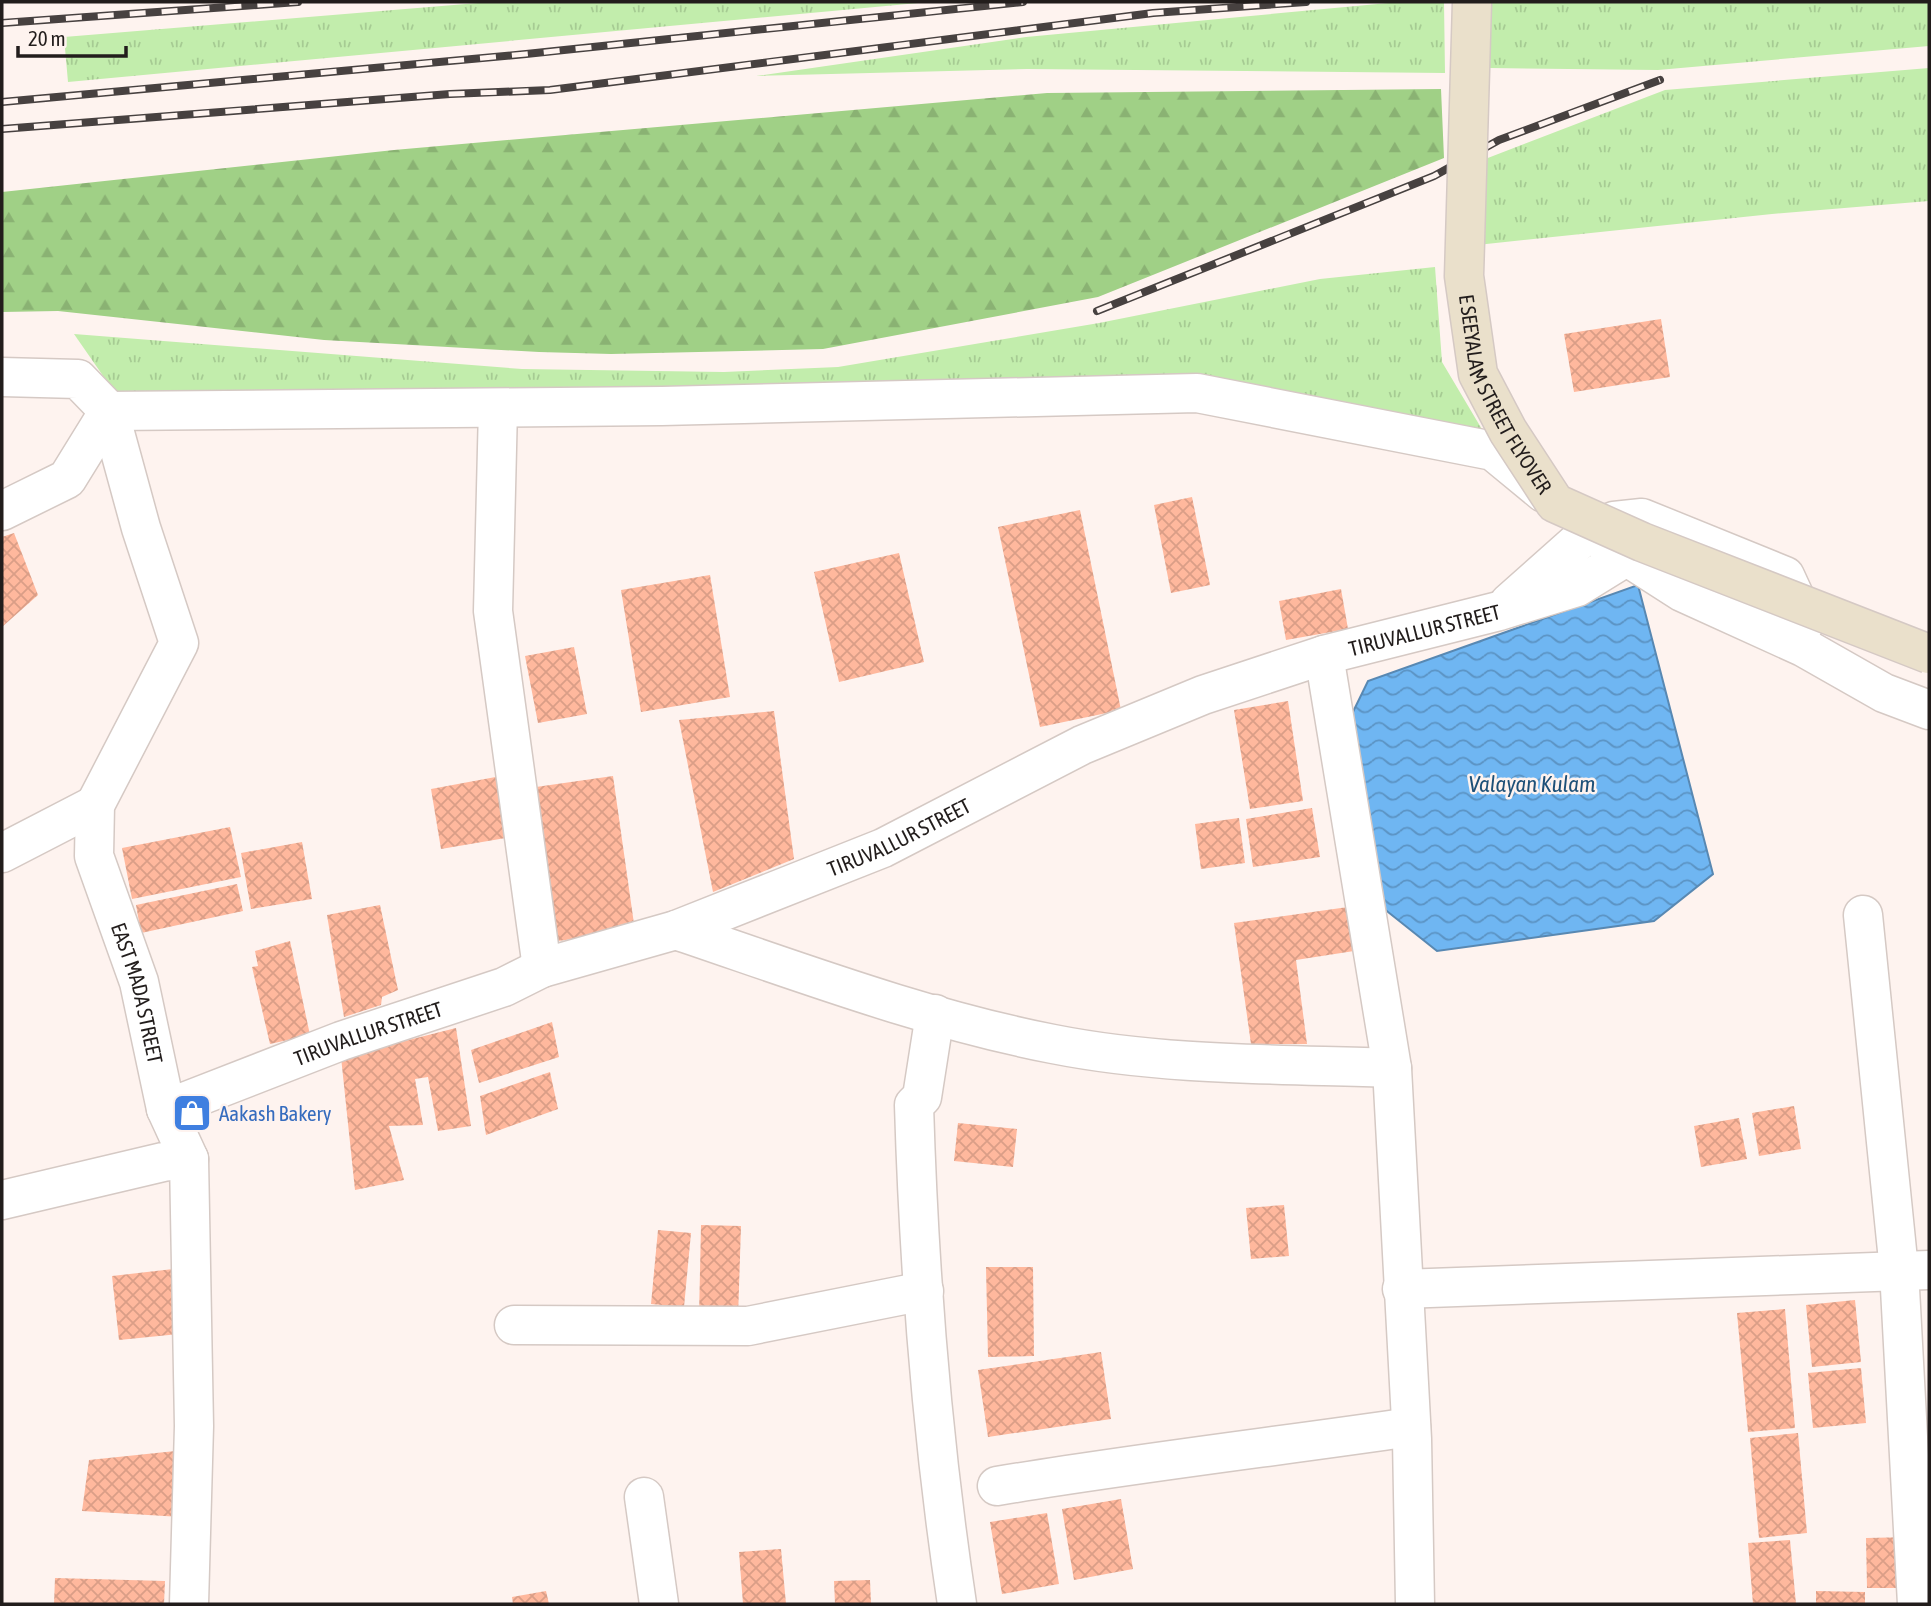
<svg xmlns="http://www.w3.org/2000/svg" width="1931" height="1606" font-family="'Asap Condensed',sans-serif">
<defs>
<pattern id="grass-tufts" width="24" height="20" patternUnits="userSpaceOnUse" patternTransform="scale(1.75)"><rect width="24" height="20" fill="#c2edac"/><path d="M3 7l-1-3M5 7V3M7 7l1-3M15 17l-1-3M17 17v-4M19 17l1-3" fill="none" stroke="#a6cb93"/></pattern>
<pattern id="forest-firs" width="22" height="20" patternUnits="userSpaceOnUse" patternTransform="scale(1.75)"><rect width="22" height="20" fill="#a0d086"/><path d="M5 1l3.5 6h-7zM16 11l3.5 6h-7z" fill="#8ab273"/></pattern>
<pattern id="water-waves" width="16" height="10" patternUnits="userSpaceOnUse" patternTransform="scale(1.75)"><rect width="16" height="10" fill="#6fb6f2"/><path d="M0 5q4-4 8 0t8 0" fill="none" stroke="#5b93c3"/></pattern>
<pattern id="building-cross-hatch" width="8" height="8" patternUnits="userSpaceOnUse" patternTransform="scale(1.75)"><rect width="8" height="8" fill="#ffb89d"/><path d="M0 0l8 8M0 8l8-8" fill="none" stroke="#da9e87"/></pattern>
</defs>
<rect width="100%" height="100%" fill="#fef3ef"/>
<path fill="url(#grass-tufts)" d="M490,2H929L68,82L64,37Z
M1399,2H1444L1445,73L1027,69L756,76L1026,37Z
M1490,2H1929V46L1658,70L1489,68Z
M1929,68V201L1772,214L1477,245L1480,161L1665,90Z
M1435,267L1442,362L1483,431L1196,389L117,396L74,334L522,369L724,372L838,367L1099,323L1320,279Z"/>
<path fill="url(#forest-firs)" d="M1441,89L1444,158L1098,297L823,349L611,354L539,352L324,340L58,311L2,312V192L394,150L1047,93Z"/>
<path fill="url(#water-waves)" stroke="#5888b2" stroke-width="2" d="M1638,585L1713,874L1654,921L1437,951L1383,908L1351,716L1368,681Z"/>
<path fill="url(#building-cross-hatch)" d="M1661,319L1670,377L1574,392L1564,334Z
M1192,497L1210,585L1171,593L1154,505Z
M1080,510L1121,710L1040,727L998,527Z
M14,533L38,595L2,627V537Z
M899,553L924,662L839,682L814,572Z
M710,575L730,697L641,712L621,590Z
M1341,589L1348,629L1286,640L1279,601Z
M574,647L587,714L538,723L525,656Z
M1288,701L1303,801L1250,809L1234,710Z
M774,711L794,859L713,892L679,720Z
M501,776L512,837L441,849L431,789Z
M613,776L635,931L558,941L536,787Z
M1312,808L1320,857L1253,867L1246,819Z
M1239,818L1245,863L1201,869L1195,824Z
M230,827L241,877L132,899L122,848Z
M302,842L312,899L251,909L241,853Z
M237,884L243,911L141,933L136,905Z
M380,905L398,990L382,997L381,1005L344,1017L327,915Z
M1348,907L1354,951L1296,960L1307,1044H1251L1234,923Z
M290,941L310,1035L270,1044L252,967L258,966L255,951Z
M552,1022L559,1057L479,1083L471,1050Z
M456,1028L471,1126L438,1131L428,1077L415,1079L423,1125L389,1126L404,1180L355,1190L341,1057Z
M550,1072L558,1109L486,1135L480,1096Z
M1794,1106L1801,1149L1759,1156L1752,1113Z
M1739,1118L1747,1159L1701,1167L1694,1126Z
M958,1123L1017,1129L1013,1167L954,1161Z
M1284,1205L1289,1256L1251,1259L1246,1208Z
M701,1225L741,1226L738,1318L699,1317Z
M658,1230L691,1233L684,1307L651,1304Z
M986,1267H1033L1034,1356L988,1357Z
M182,1268L189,1333L119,1340L112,1276Z
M1855,1300L1861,1362L1812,1367L1806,1305Z
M1785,1309L1795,1428L1748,1432L1737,1313Z
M1101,1352L1111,1419L988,1437L978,1370Z
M1861,1368L1866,1423L1813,1428L1808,1373Z
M1798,1433L1807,1533L1759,1538L1750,1438Z
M185,1450L181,1517L82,1511L89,1460Z
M1121,1499L1133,1569L1074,1580L1062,1509Z
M1047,1513L1059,1584L1002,1594L990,1522Z
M1911,1537L1912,1588H1867L1866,1538Z
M1790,1540L1796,1604H1753L1748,1543Z
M781,1549L786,1604H743L739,1552Z
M55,1578L165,1581L164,1604H54Z
M870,1580L871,1604H835L834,1581Z
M546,1591L549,1604H513L512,1597Z
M1816,1591L1865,1592V1604H1816Z"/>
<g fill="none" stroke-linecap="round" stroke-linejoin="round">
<g stroke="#d5c9c4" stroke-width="41">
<g id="minor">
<path d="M498,408L493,611L542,968"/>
<path id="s1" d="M109,411L141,528L179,643L95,805L94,856L139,982L166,1109"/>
<path d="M2,511L67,479L109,411"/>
<path d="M1324,655L1392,1068L1412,1439L1415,1604"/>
<path d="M2,853L95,805"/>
<path d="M1863,915L1899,1270L1917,1604"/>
<path d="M676,930C800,972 925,1019 1053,1044C1164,1066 1279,1064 1392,1068"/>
<path d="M935,1014L922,1097L914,1105C919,1273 932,1439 957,1604"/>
<path d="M2,1200L163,1162L189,1159"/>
<path d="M1402,1289L1929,1270"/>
<path d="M514,1325L748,1326L924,1291"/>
<path d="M997,1486C1135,1463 1273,1447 1411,1427"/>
<path d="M644,1497L659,1604"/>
</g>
</g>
<g stroke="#d5c9c4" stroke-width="41">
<g id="tertiary">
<path d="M2,377L78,379L109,411L662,406L1197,393L1493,451L1544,493"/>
<path d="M1604,542L1682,592L1803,647L1884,693L1929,710"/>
<path d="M1509,603L1590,531L1614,521L1642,518L1785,576L1803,615V626"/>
<path id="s2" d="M189,1604L194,1426L189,1159L166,1109L341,1041L504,987L542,968L676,930L883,848L1082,745L1203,695L1324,655L1499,611L1577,587L1624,558"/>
</g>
</g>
<use href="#minor" stroke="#fff" stroke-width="38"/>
<use href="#tertiary" stroke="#fff" stroke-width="38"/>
<g stroke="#474140" stroke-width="8">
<path id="rail" d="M2,23L298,2
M2,102L526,54L1023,2
M2,129L450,94L550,90L1153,13L1306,2
M1097,311L1434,176L1499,140L1660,80"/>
</g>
<use href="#rail" stroke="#fef3ef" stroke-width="5" stroke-dasharray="16" stroke-linecap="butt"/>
<g stroke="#d5c9c4" stroke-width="41" stroke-linecap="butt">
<g id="secondary-bridge">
<path id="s3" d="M1472,2L1464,276L1478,374L1508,431L1555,503L1642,542L1929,654"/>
</g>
</g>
<use href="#secondary-bridge" stroke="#eae0cb" stroke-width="38"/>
</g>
<defs>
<g id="shop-square" transform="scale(2.0125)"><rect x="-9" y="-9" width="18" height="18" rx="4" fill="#3f7fe0" stroke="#fef3ef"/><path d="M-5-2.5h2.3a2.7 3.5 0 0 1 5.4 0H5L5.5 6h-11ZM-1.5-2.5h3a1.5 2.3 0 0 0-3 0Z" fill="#fff"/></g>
</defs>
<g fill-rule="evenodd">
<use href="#shop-square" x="192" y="1113"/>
</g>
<g text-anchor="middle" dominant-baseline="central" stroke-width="5" stroke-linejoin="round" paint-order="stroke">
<g font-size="21" fill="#221d1c" stroke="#fef3ef">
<text stroke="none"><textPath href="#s3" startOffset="401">E SEEYALAM STREET FLYOVER</textPath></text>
<text stroke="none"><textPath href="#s2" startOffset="1850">TIRUVALLUR STREET</textPath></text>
<text stroke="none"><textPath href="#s2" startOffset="1283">TIRUVALLUR STREET</textPath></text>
<text stroke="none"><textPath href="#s1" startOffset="620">EAST MADA STREET</textPath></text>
<text stroke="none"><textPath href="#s2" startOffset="716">TIRUVALLUR STREET</textPath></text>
</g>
<g font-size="21" fill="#366cbe" stroke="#fef3ef" text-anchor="start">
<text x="219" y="1113">Aakash Bakery</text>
</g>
<g font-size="23" font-style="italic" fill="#1d5078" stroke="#fef3ef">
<text x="1532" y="784">Valayan Kulam</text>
</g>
</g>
<rect width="1931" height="1606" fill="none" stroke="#221d1c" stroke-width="7"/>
<path d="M18 46v10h108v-10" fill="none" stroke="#221d1c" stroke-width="3.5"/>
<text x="28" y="46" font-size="21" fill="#221d1c" stroke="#fef3ef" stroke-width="5" paint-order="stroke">20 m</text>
</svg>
